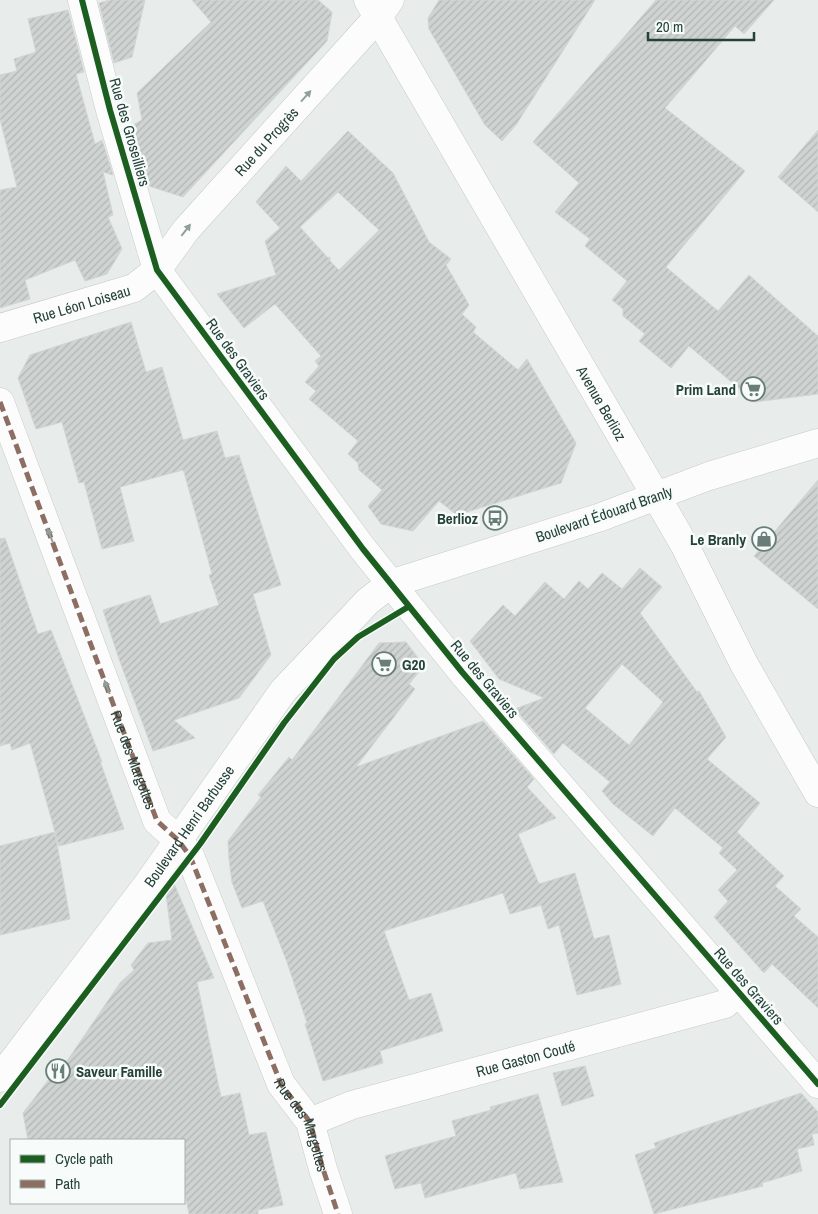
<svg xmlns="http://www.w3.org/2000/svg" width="818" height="1214" font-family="'Archivo Narrow',sans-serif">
<defs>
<pattern id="building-hatch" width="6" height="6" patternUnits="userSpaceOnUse" patternTransform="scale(1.25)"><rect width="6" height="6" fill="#cfd4d2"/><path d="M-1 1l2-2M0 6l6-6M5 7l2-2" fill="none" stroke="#b2b7b5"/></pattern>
</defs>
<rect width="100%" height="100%" fill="#e8edeb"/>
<path fill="url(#building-hatch)" stroke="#d1d6d4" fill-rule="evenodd" d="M110,0H145L132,57L114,63L99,3Z
M192,0H318L332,12L327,41L183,197L149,186L131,126L142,120L137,93L211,22Z
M439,0H595L516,125L502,141L485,125L429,29L428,18Z
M656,0H774L744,34L735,26L665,108L745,171L666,267L718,311L749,275L818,336V394L755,402L689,346L671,368L639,341L645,334L623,316V309L612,300L627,281L585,246L590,239L555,212L579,183L533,142Z
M68,10L84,72L76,74L95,144L102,140L113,175L103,172L113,215L108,217L122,249L107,274L85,281L75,260L25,280L30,299L0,308V190L17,187L0,119V75L17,71L14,59L36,52L28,19Z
M818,130V212L778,177Z
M348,131L393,173L429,242L451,259L446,265L469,305L462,314L476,327L473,332L518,370L527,359L576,443L561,483L457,515L439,501L413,531L381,524L368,506L382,490L359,470L358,463L348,454L358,441L309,399L316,391L305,382L319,366L315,361L321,356L275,304L244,328L217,294L276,275L265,241L280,228L256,202L286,166L301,181ZM338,192L379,230L339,270L330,261V257L328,258L300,227Z
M131,322L146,372L162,367L183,440L217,431L225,458L239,455L281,585L253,594L271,655L239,698L174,720L195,738L153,751L119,659L103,610L150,595L160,624L219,605L209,575L212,574L184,472L183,470L120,487L134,541L102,549L84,482L79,483L62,422L36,429L18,378L30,355Z
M818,480V609L754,556Z
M5,538L38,634L51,630L102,762L100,761L124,829L59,846L55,832L70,919L0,935V846L55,832L30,743L12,750L10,743L0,746V539Z
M640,568L662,587L640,613L697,692L699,691L726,737L707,759L760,803L737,832L784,876L775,886L801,909L794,916L818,937V1008L772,964L764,973L714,917L728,901L718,890L737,870L719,853L723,848L675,808L653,836L613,804L602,791L610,782L563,743L554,754L515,709L544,698L499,679L470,641L503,605L515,616L545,582L564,599L579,581L588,589L602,573L622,589ZM622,664L663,702L629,745L585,708Z
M406,642L424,666L409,684L415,689L356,767L483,721L534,779L527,787L556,818L518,834L539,884L575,873L594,939L609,935L621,984L577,995L559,925L548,929L541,905L510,914L503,893L384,931L409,1000L431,993L443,1031L380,1051L383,1063L323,1081L305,1024L307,1023L287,962L263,901L242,908L232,882L229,859L228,841L261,797L258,795L289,757L292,760L379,643Z
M173,881L214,978L197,982L221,1097L240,1093L249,1135L266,1132L283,1205L258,1210V1214H189L184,1189V1140H28L23,1113L62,1062L67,1061L120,983L134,970L131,965L148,943L172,940L165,887L168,883Z
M585,1066L594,1096L562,1106L553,1073Z
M801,1093L818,1112V1133L812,1134L814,1145L797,1149L802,1171L762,1183L763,1186L654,1214L635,1155L656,1148L654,1143Z
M538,1094L563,1182L520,1189L516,1173L425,1198L421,1183L395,1189L385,1156L456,1136L452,1121L491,1110L490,1107Z"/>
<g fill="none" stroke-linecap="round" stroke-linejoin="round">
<g stroke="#c5cac8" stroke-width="29">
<g id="minor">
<path d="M82,0L110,110L157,270L363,549L462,672L818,1084"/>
<path id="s1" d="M0,328L134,288L157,270L186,230L378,17L390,0"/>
<path id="s2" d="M0,402L157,821L178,840L190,856L281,1084L310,1122L323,1169L338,1214"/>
<path id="s3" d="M310,1122L352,1105L725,1004L738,992"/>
</g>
</g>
<g stroke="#c5cac8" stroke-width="29">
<path id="tertiary" d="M656,496L709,476L818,443"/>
</g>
<g stroke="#c3cbc8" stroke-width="29">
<g id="secondary">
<path id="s4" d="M368,0L685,546L744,664L818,793"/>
<path id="s5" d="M0,1078L147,885L283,691L368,601L390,584L601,517L656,496"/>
</g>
</g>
<use href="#minor" stroke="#fcfcfc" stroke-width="28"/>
<use href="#tertiary" stroke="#fcfcfc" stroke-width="28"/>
<use href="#secondary" stroke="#fcfcfc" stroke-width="28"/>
<path stroke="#8d6e63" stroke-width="5" stroke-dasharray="10 5" stroke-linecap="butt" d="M0,402L157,821L178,840L190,856L281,1084L310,1122L323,1169L338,1214"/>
<g stroke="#f7fbf9" stroke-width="9">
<path id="cycleway" d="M82,0L110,110L157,270L363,549L462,672L818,1084
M0,1105L200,844L284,723L334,659L358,637L408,607"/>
</g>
<use href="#cycleway" stroke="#1b5e20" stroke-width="6"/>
</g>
<defs><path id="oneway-solid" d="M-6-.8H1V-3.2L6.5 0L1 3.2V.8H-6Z" transform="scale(1.25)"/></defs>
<g fill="#909f9b">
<use href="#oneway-solid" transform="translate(306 96) rotate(-48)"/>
<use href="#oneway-solid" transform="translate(186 230) rotate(-52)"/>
<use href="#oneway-solid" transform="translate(50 535) rotate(-111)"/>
<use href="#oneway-solid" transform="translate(107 687) rotate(-111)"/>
</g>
<defs>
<g id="supermarket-ring" transform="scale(1.25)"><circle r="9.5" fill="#f7fbf9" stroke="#697e78" stroke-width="1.5"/><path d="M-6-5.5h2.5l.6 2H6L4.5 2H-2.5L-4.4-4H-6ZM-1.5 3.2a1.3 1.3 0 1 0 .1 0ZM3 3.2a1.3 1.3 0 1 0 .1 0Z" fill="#697e78"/></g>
<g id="bus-ring" transform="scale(1.25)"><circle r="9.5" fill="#f7fbf9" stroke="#697e78" stroke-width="1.5"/><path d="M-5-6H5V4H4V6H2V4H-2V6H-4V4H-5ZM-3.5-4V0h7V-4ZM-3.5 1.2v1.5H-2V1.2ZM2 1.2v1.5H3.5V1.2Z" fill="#697e78"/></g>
<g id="shop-ring" transform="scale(1.25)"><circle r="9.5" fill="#f7fbf9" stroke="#697e78" stroke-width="1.5"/><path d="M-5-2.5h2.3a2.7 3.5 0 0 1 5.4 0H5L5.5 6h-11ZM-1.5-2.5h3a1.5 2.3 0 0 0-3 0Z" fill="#697e78"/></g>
<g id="restaurant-ring" transform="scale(1.25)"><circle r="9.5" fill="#f7fbf9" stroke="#697e78" stroke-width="1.5"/><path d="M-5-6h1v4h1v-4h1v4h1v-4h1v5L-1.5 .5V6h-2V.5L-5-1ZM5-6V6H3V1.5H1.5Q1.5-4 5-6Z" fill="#697e78"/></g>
</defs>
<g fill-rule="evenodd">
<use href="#supermarket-ring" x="753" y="389"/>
<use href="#bus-ring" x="495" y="518"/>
<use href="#shop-ring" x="764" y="539"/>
<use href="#supermarket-ring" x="384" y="664"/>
<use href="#restaurant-ring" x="58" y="1071"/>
</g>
<g text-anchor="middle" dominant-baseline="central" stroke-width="5" stroke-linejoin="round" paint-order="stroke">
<g font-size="15" fill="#24423a" stroke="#f7fbf9">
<text transform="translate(130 132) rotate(74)">Rue des Groseilliers</text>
<text stroke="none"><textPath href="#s1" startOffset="338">Rue du Progrès</textPath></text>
<text stroke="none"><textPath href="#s1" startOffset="85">Rue Léon Loiseau</textPath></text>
<text transform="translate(238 359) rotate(54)">Rue des Graviers</text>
<text stroke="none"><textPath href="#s4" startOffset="466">Avenue Berlioz</textPath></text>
<text transform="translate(604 514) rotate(-19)">Boulevard Édouard Branly</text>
<text transform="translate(485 679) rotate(50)">Rue des Graviers</text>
<text stroke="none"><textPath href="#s2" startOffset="382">Rue des Margottes</textPath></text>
<text stroke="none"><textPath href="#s5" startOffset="315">Boulevard Henri Barbusse</textPath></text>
<text transform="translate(749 986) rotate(49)">Rue des Graviers</text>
<text stroke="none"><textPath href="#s3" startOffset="225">Rue Gaston Couté</textPath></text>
<text stroke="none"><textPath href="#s2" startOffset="788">Rue des Margottes</textPath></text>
</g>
<g font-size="15" font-weight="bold" fill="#24423a" stroke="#f7fbf9" text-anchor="end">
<text x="736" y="389">Prim Land</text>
<text x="478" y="518">Berlioz</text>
<text x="746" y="539">Le Branly</text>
<text x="402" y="664" text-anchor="start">G20</text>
<text x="76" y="1071" text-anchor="start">Saveur Famille</text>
</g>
</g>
<rect x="10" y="1139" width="175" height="65" fill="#f7fbf9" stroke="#a3b1ad"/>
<rect x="20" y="1155" width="25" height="8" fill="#1b5e20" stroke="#a3b1ad"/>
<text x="55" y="1164" font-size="15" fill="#24423a">Cycle path</text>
<rect x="20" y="1180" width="25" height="8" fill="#8d6e63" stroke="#a3b1ad"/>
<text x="55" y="1189" font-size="15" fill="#24423a">Path</text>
<path d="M648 32v8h106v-8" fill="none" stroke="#24423a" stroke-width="2.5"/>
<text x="656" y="32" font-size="15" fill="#24423a" stroke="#f7fbf9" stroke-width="4" paint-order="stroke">20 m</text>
</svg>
